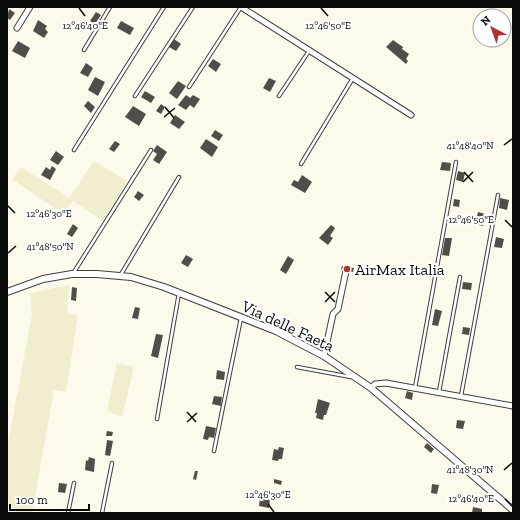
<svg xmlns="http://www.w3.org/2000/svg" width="520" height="520" font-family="'Zilla Slab',serif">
<rect width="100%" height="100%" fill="#fdfaec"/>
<path fill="#f0eece" d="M94,161L127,181L103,221L73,201L63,214L12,179L21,167L69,198Z
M69,285L67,313L78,315L66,392L54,390L32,513H19L9,504L7,491V449L32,314L30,293Z
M117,363L134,367L122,417L107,411Z"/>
<path fill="#534d49" d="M9,9L15,13L10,20L7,18Z
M96,12L101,15L95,24L90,21Z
M38,20L47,26L45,29L48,32L44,38L33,31Z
M121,21L134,28L130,35L117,28Z
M174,39L181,44L176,51L169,47Z
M393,40L403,47L402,49L409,54L406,59L408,61L406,64L386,47Z
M18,41L30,48L25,58L12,51Z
M213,59L221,64L216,72L208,66Z
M86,63L93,68L88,77L80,73Z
M95,77L105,82L98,96L88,90Z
M269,78L276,81L270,92L263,88Z
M178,81L186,86L177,99L169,93Z
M145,91L155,97L151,103L141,97Z
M186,95L190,98L193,95L200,99L194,108L190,105L186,110L178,105Z
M88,101L95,107L91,113L84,106Z
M161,104L165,107L161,114L156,111Z
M133,106L146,114L139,126L125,117Z
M175,115L185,122L179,129L170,123Z
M215,130L223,135L219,141L211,136Z
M206,139L218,147L212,157L200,148Z
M115,141L120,144L114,152L109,149Z
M157,145L167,152L159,164L153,160L157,154L153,151Z
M56,151L64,157L58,165L50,160Z
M442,162L451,163L450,171L440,170Z
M52,166L56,169L50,180L41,175L46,167L50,170Z
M458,171L465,173L463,182L456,180Z
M302,175L312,182L305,193L291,185L294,180L298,182Z
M138,191L144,195L139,201L134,197Z
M500,198L509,200L507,210L499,208Z
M454,199L460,200L459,207L453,206Z
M478,212L485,214L483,226L475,224Z
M73,224L78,228L72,237L67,234Z
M331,225L335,228L330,236L333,238L328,245L319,238Z
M496,237L504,239L502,248L494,247Z
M445,238H452L449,256L442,255Z
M186,255L193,259L188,267L181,263Z
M288,256L294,260L286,274L280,270Z
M342,266L354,268L353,272L341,269Z
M463,282L472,283L471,290L462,289Z
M72,287L77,288L76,301L71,300Z
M135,307L140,308L138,319L132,318Z
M435,309L442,311L438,326L432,325Z
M463,327L470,328L469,335L462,334Z
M156,334L163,335L158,358L151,356Z
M217,370L225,372L224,380L216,379Z
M407,391L413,393L412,400L405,398Z
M214,396L222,397L221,406L212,404Z
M318,399L330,403L326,415H324L323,420L316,418L317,413H315Z
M457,420L465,421L463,429L456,428Z
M206,426L216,428L214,438L209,437L208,440L203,439Z
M107,431L113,432L112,436H106Z
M107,440L113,441L110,456L105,455Z
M427,443L434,449L431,453L424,447Z
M279,447L284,448L282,459H279L278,461L272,460L274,449L278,450Z
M89,457L95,459L94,472L85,470L86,460L88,461Z
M195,471H198L196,480L193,479Z
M274,479L282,481L281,485L274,483Z
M59,483L67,484L65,493L58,492Z
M432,484L439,485L437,494L431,493Z
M260,498L270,500L269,508L259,506Z
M473,507L482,509V513H472Z"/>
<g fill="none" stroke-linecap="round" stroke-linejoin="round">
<g stroke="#3e3e3e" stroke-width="4.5">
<path id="service" d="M84,50L110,7
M189,87L241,7
M135,96L193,7
M279,96L309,51
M74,150L164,7
M301,164L353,78
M74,272L151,150
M120,276L179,177
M297,367L351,377
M415,388L456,162
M439,392L460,277
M461,396L498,195
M157,419L179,293
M214,451L241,318
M68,513L74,483
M102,513L112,463"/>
</g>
<g stroke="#3e3e3e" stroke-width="7">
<path id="minor" d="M241,7L411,115
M17,28L30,7
M324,356L333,314L338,309L346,271
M371,388L375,384L386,383L513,406"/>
</g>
<g stroke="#3e3e3e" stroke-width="8">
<path id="tertiary" d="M7,292L43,279L72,274H97L131,277L164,287L276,331L324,356L371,388L513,510"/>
</g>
<use href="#service" stroke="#fff" stroke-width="2.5"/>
<use href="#minor" stroke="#fff" stroke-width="5"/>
<use href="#tertiary" stroke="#fff" stroke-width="6"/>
</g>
<path fill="none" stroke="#0b0b0b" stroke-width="1.5" d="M79,8L85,16M321,8L328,16M165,107L174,118M164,117L175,108M504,145L512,139M464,172L473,182M463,182L473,172M8,206L15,213M505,220L512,227M8,253L16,246M325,292L335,302M325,302L335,292M187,412L196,422M187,422L197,413M504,470L512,463M505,499L512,506M268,504L274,512"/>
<circle fill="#ad3135" stroke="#fff" stroke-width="1.5" cx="347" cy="269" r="4"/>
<g text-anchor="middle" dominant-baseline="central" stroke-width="4" stroke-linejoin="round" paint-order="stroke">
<g font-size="16" fill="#0b0b0b" stroke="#fff" text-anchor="start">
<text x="355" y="269">AirMax Italia</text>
</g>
<g font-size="16" fill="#0b0b0b" stroke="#fff">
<text transform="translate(288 326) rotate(25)">Via delle Faeta</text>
</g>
</g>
<g font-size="10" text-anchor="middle" fill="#0b0b0b" stroke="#fff" stroke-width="4" stroke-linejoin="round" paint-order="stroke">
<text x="85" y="29">12°46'40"E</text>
<text x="328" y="29">12°46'50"E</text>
<text x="470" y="149">41°48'40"N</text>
<text x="49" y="217">12°46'30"E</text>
<text x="471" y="223">12°46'50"E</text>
<text x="50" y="250">41°48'50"N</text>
<text x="470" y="473">41°48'30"N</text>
<text x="268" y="498">12°46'30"E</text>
<text x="471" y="502">12°46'40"E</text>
</g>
<rect width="520" height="520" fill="none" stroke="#0b0b0b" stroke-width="16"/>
<g transform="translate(492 28) rotate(319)"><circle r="19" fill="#ffffff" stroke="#9d9d9d"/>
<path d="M0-3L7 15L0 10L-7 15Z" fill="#ad3135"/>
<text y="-6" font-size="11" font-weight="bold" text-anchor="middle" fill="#0b0b0b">N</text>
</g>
<path d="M10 504v6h79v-6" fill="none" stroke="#0b0b0b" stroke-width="2"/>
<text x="16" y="504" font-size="12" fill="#0b0b0b" stroke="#ffffff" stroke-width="3" paint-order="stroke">100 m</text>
</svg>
